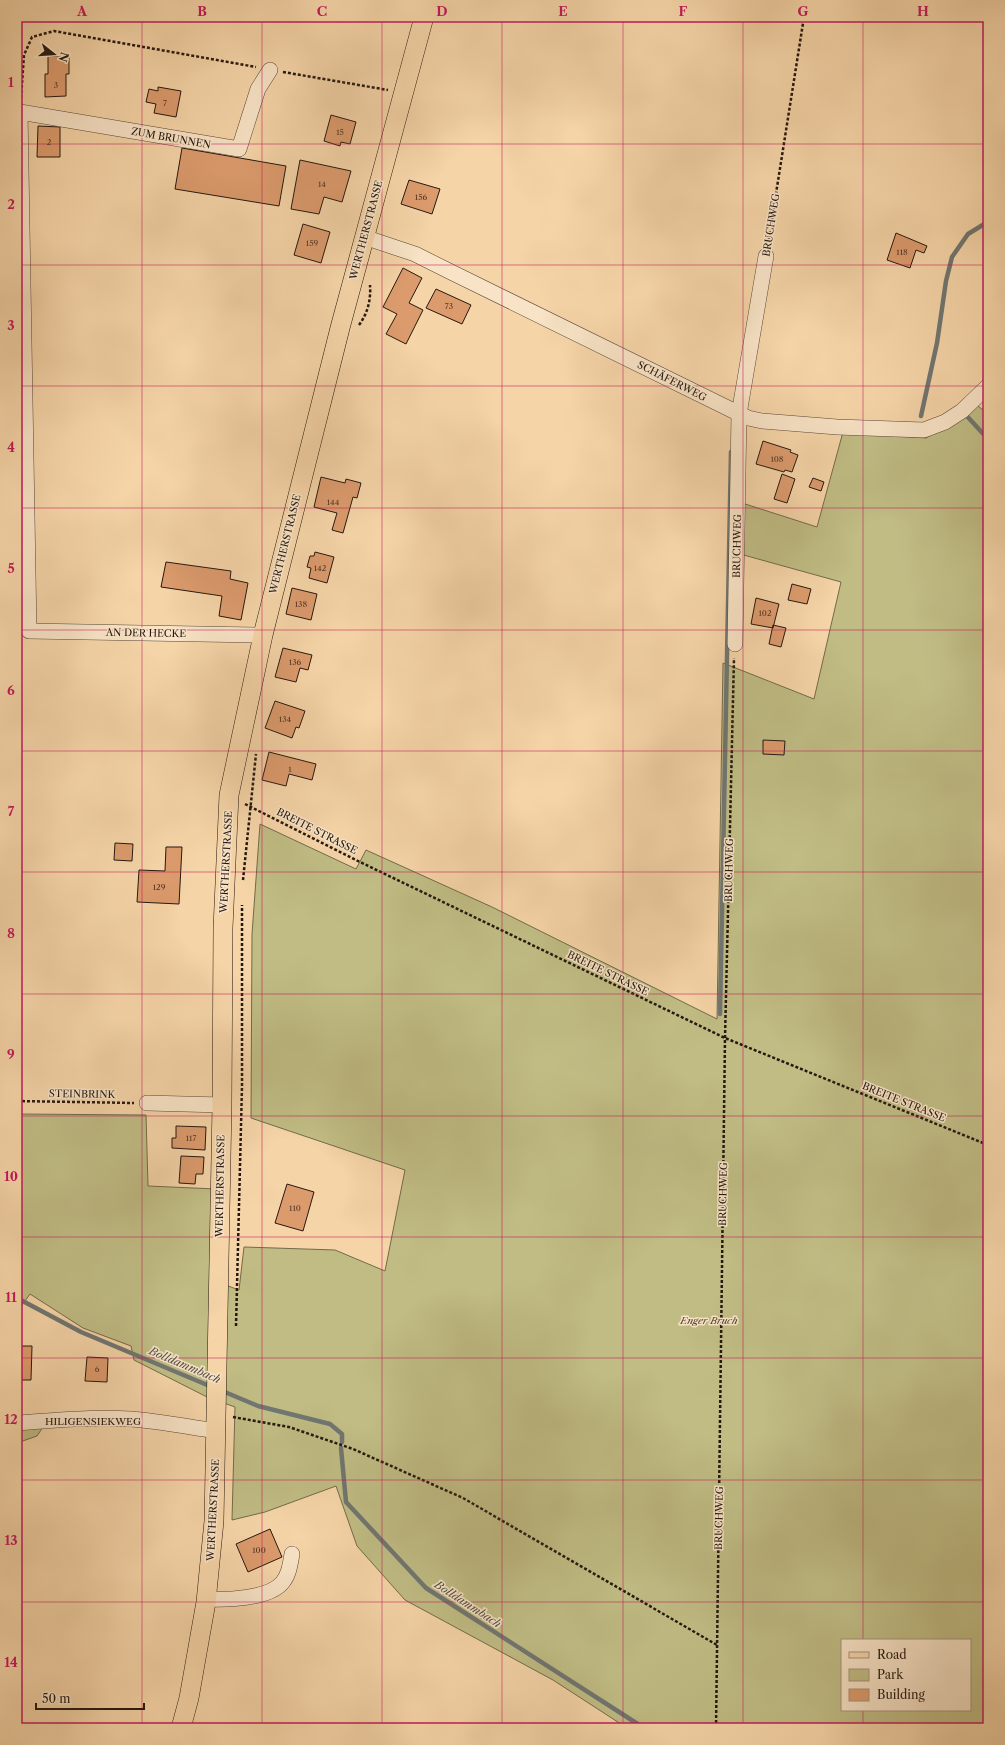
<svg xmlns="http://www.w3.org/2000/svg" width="1005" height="1745" font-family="'Libre Caslon Text',serif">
<rect width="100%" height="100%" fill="#f5d4a7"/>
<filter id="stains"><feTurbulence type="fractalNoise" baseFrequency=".005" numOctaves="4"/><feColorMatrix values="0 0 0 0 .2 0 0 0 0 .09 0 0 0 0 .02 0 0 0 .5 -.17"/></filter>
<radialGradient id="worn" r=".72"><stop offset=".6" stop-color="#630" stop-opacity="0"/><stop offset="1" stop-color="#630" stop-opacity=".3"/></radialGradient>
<path fill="#c0bc84" stroke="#726a4a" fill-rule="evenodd" d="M978,406L988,414V1728H627L553,1680L405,1600L357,1546L336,1486L265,1512L232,1520L235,1407L207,1397L134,1360L131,1346L83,1328L30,1294L17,1312V1114L146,1115L148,1186L216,1189L212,1280L239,1290L244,1247L335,1250L385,1271L405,1170L251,1118L252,934L260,824L356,869L366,850L492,907L717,1019L723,663L814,699L841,582L740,554L742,503L817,527L843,432L926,438ZM842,1640H970V1710H842Z
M43,1427L37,1436L17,1443V1429Z"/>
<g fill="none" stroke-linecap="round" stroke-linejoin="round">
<path stroke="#707672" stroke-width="4.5" d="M921,416L937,343L946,281L952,257L968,234L986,223
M962,416L965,414L988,439
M720,1014L731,452
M17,1298L81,1332L212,1387
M220,1390L258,1406L330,1424L342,1434V1442
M341,1448L346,1502L426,1588L644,1728"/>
</g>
<path fill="#dc9b6d" stroke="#251810" d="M48,56H69V74H66V96L45,97V74H48Z
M158,87L181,91L176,117L154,113L156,104L146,102L149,89L158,91Z
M331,115L356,122L350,144L341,142L340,146L324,141Z
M38,126L60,127V157H37Z
M182,148L286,166L279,206L175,189Z
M300,160L351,171L342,202L324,197L319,214L291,209Z
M409,180L440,189L432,214L401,204Z
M303,224L330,232L321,263L294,255Z
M896,233L927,246L924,253L916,250L910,268L887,260Z
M403,268L422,278L409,303L423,310L406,344L386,334L397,314L383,307Z
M436,289L471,305L462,324L426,308Z
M763,441L791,450L790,452L798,455L792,472L785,470L784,472L756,464Z
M782,474L795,479L787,503L774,499Z
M321,477L345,483L346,479L361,483L357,498L353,497L343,533L332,530L337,513L314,507Z
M813,478L824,482L821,491L809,487Z
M315,552L334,557L327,583L309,578L311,568L307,567L310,556H314Z
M166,562L231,571L230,579L248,583L241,620L219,616L222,596L161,587Z
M792,584L811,589L807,604L788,600Z
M292,588L317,594L311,620L286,614Z
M756,598L779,604L773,628L751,624Z
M773,625L786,628L781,647L769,644Z
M283,648L312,655L308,670L300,668L296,682L275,677Z
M275,701L305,711L299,728L296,727L292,738L265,728Z
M763,740L785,741L784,755L763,754Z
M269,752L316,764L312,780L289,774L286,786L262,780Z
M115,843L133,844L132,861L114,860Z
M166,847H182L179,904L137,902L139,870L165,871Z
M176,1126L206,1127L205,1150L172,1148V1138H176Z
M181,1156L204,1157L203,1174H196L195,1184L179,1183Z
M287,1184L314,1192L303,1231L275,1223Z
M17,1346H32L31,1380H17Z
M87,1357L108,1358L107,1382L85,1381Z
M270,1529L282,1557L248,1572L236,1544Z"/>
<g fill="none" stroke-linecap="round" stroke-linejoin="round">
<g stroke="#594736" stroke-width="16">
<path id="minor" d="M364,237L415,254L453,273L748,418L762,421L837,427L924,430L945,422L962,411L988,386
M263,635L29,631L20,112L239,149L258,89L270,70
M735,644L739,414L766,256
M147,1103L222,1105
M17,1423C55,1420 93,1417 131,1419C159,1421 188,1427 216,1431
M207,1599C226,1600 268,1599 282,1583C289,1575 290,1565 292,1554"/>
</g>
<g stroke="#251810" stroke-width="20">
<path id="major" d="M181,1728L189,1698L206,1602L214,1521L222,1105L223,928L229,795L263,635L340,328L424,17"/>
</g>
<path stroke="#251810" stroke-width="2.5" stroke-dasharray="3 2" stroke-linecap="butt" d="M283,72L388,90
M21,98L24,55L32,37L54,31L256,67
M768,244L804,17
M359,325C368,313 371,299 370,285
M245,804L358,861L725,1038L988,1145
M243,880L256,754
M17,1101L134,1103
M236,1326L242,1086V905
M233,1417L289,1427L353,1449L463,1498L717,1645
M716,1728L725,1038L734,658"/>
<use href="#minor" stroke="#f8e3c6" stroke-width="15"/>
<use href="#major" stroke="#f5d4a7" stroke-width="19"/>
</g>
<path fill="none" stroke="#c2185b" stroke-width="1" stroke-opacity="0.55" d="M142,17V1728M262,17V1728M382,17V1728M502,17V1728M623,17V1728M743,17V1728M863,17V1640M17,144H988M17,265H988M17,386H988M17,508H988M17,630H988M17,751H988M17,872H988M17,994H988M17,1116H988M17,1237H988M17,1358H988M17,1480H988M17,1602H988M863,1710V1728"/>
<g text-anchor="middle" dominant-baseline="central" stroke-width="3" stroke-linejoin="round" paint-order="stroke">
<g font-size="8" fill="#533927">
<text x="56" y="85">3</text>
<text x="165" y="103">7</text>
<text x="340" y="132">15</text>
<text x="49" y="142">2</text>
<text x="322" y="184">14</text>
<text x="421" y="197">156</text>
<text x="312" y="243">159</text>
<text x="902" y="252">118</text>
<text x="449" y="306">73</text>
<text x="777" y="459">108</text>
<text x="333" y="502">144</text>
<text x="320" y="568">142</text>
<text x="301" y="604">138</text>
<text x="765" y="613">102</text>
<text x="295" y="662">136</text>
<text x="285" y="719">134</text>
<text x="290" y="769">1</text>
<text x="159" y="887">129</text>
<text x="191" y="1138">117</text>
<text x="295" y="1208">110</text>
<text x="97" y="1369">6</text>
<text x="259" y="1550">100</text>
</g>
<g font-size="10" fill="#251810" stroke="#f8e3c6">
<text transform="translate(171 138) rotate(10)">ZUM BRUNNEN</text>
<text transform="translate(771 225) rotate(-81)">BRUCHWEG</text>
<text transform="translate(366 230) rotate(-75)">WERTHERSTRASSE</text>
<text transform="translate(672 381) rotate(27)">SCHÄFERWEG</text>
<text transform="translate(285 544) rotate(-76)">WERTHERSTRASSE</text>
<text transform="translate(737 546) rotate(-89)">BRUCHWEG</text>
<text transform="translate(146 633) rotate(1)">AN DER HECKE</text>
<text transform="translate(317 831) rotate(27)">BREITE STRASSE</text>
<text transform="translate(226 862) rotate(-87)">WERTHERSTRASSE</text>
<text transform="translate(729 870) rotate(-89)">BRUCHWEG</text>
<text transform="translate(608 973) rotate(26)">BREITE STRASSE</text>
<text transform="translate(82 1094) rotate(1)">STEINBRINK</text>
<text transform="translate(904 1102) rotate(22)">BREITE STRASSE</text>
<text transform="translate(220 1186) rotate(-89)">WERTHERSTRASSE</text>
<text transform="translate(723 1194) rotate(-89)">BRUCHWEG</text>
<text x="93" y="1421">HILIGENSIEKWEG</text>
<text transform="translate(213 1510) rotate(-87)">WERTHERSTRASSE</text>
<text transform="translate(719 1518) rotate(-89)">BRUCHWEG</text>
</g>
<g font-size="10" font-style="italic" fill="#544933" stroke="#f8e3c6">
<text x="709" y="1320">Enger Bruch</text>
</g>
<g font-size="11" font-style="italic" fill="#514f49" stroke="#f8e3c6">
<text transform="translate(185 1365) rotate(23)">Bolldammbach</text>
<text transform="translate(468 1604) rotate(33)">Bolldammbach</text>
</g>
</g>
<rect width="1005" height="1745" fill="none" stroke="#f5d4a7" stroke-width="44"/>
<rect x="841" y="1639" width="130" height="72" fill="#f8e3c6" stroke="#a4927d"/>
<rect x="849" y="1652" width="20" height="6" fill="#f5d4a7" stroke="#a4927d"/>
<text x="877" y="1659" font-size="12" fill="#251810">Road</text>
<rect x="849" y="1669" width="20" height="12" fill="#c0bc84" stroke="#a4927d"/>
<text x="877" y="1679" font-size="12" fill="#251810">Park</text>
<rect x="849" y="1689" width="20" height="12" fill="#dc9b6d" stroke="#a4927d"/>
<text x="877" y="1699" font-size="12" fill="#251810">Building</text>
<g transform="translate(54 54) rotate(107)" stroke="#f8e3c6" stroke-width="3" paint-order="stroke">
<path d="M0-3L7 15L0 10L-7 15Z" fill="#251810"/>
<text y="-6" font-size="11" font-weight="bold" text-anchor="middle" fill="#251810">N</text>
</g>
<path d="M36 1703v6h108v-6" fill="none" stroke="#251810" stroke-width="2"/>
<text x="42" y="1703" font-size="12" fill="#251810" stroke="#f8e3c6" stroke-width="3" paint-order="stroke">50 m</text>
<rect x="22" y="22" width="961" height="1701" fill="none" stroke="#c2185b" stroke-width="1.5"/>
<g font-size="13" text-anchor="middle" font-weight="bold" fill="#c2185b">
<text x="82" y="16">A</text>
<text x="202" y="16">B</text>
<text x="322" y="16">C</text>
<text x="442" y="16">D</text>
<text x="563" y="16">E</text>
<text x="683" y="16">F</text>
<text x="803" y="16">G</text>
<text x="923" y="16">H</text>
<text x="11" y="87">1</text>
<text x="11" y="209">2</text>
<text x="11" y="330">3</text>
<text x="11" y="452">4</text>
<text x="11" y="573">5</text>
<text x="11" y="695">6</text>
<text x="11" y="816">7</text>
<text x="11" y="938">8</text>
<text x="11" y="1059">9</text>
<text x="11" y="1181">10</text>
<text x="11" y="1302">11</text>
<text x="11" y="1424">12</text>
<text x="11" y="1545">13</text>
<text x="11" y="1667">14</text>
</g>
<rect width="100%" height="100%" filter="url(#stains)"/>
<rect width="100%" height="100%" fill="url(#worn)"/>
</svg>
